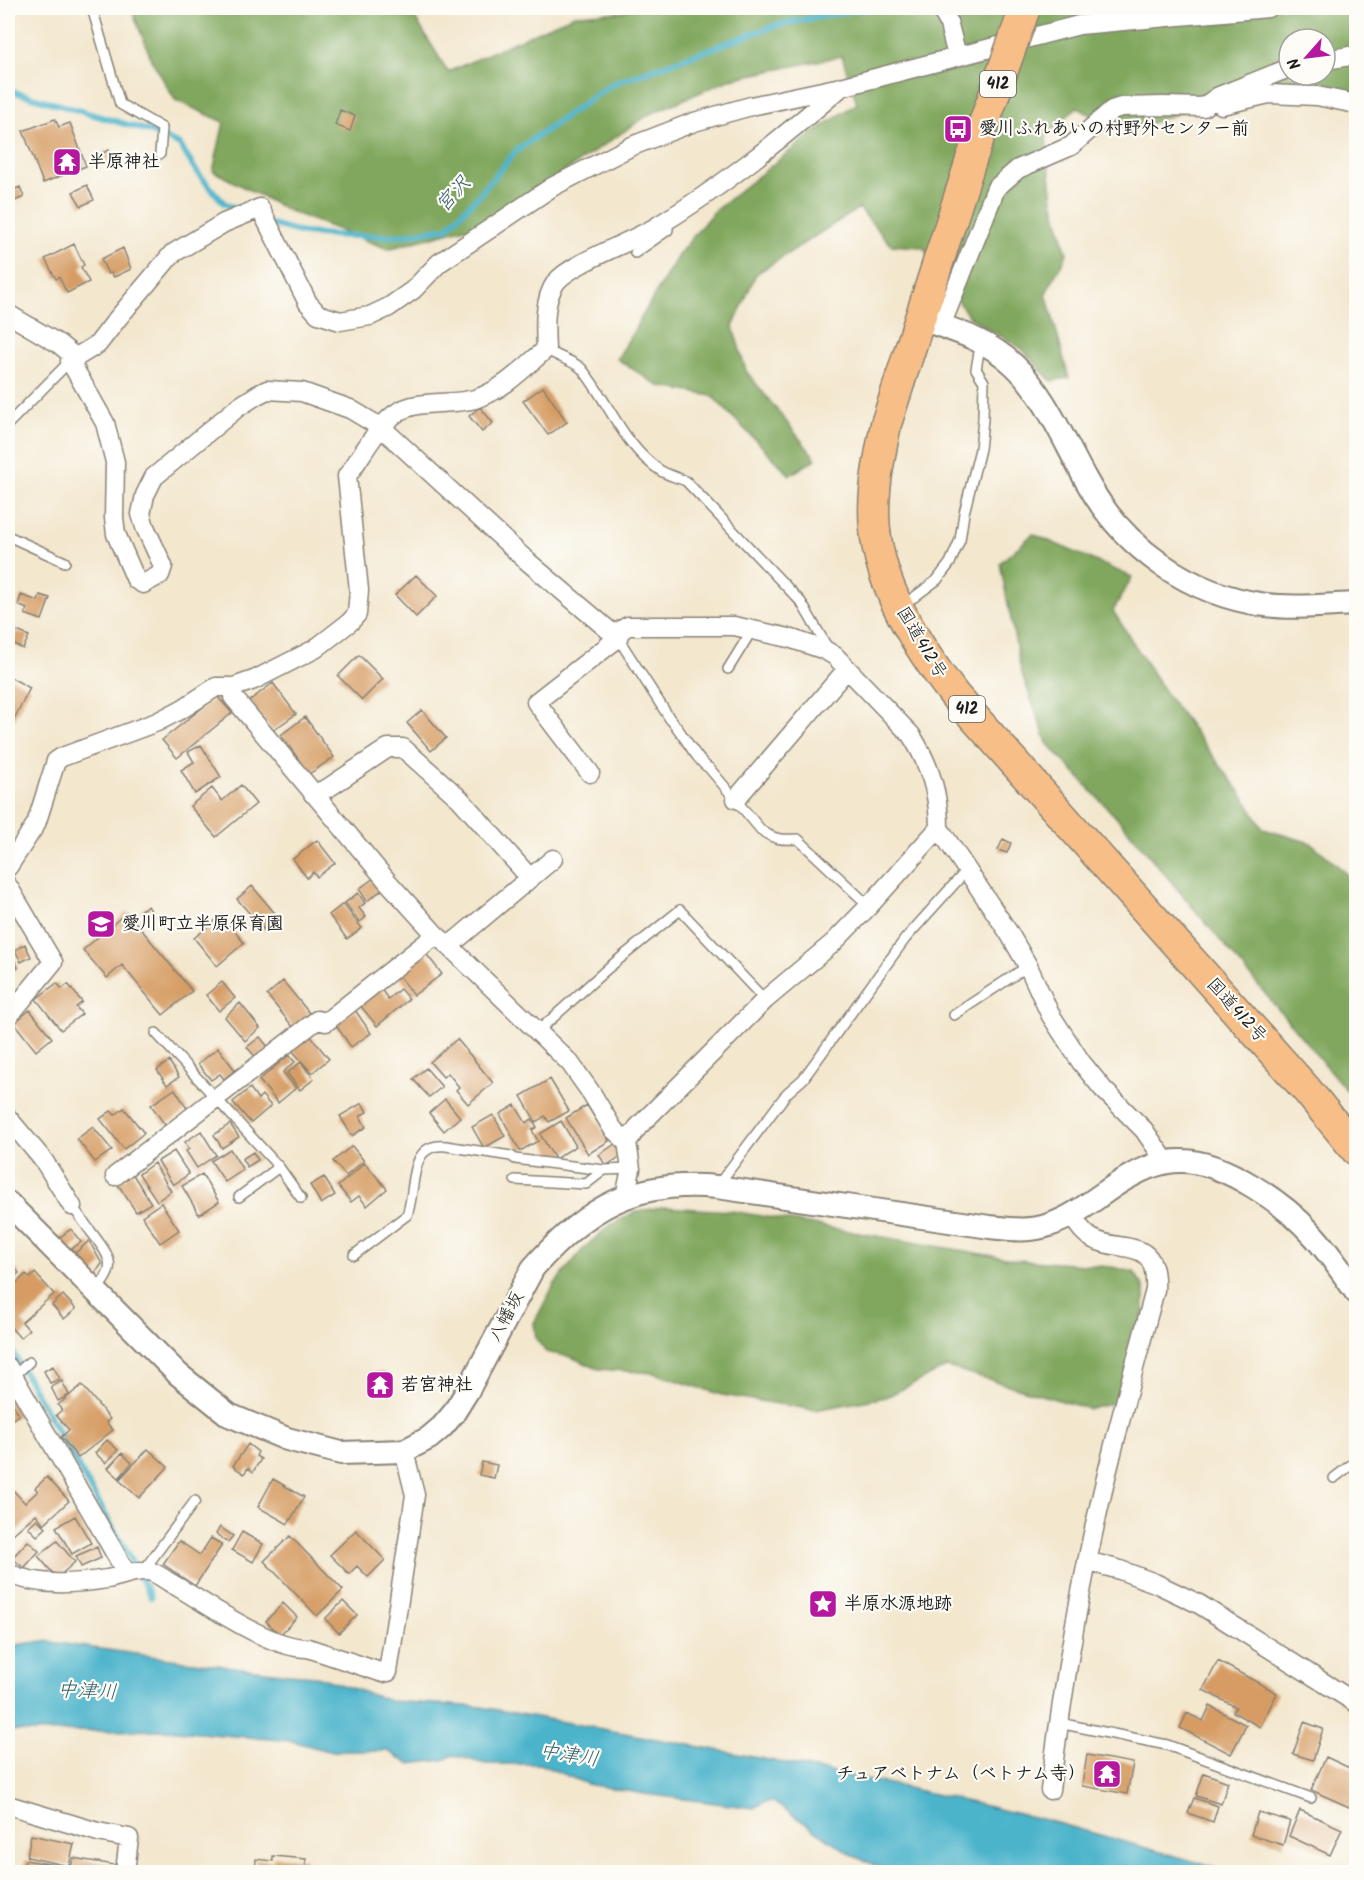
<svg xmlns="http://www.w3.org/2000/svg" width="1364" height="1880" font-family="Kalam,'Klee One',sans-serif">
<rect width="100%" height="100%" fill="#fdfcf7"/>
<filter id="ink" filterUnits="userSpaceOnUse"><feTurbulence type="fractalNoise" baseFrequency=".0167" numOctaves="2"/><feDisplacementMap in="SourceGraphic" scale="12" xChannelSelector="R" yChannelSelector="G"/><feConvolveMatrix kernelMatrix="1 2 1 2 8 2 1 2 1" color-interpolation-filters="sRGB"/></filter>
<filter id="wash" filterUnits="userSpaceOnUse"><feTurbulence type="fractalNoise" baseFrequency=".008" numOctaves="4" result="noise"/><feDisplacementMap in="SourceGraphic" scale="24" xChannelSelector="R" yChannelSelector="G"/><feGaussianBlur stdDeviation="1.35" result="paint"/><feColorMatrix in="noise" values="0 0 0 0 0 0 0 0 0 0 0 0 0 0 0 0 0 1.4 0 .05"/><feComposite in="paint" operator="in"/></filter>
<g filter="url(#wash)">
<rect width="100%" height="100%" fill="#f3e7ce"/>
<path fill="#80a75d" stroke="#4e623c" stroke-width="1.5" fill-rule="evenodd" d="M131,8H409L448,72L574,15L622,12L634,8H1356V95L1276,79L1134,129L1095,118L1077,107L1046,137L1053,201L1067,254L1046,293L1069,378L1051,381L1021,348L969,317L923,247L891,245L859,208L756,274L733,327L746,371L816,459L790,475L712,396L659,386L617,359L679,254L713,212L810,135L857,103L842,56L731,79L650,114L491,221L388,249L289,211L213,171L224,122L175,100L152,61ZM1289,39H1325V75H1289Z
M1033,534L1132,577L1113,611L1164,691L1243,796L1263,829L1311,843L1351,877L1356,893V1102L1127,829L1047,743L1021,671L1000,563Z
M663,1207L732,1211L1017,1260L1112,1267L1134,1272L1144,1287V1314L1115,1403L1089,1409L947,1367L886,1397L815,1410L722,1395L654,1373L598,1369L571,1357L546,1352L536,1339L534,1323L554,1285L584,1248L609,1226L634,1212Z"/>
<path fill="#4cb4cb" stroke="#346874" stroke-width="1.5" d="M44,1641L185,1661L289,1674L316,1676L390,1701L481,1707L728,1752L895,1785L1050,1821L1232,1872H890L854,1856L773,1802H765L754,1808L645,1794L587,1784L539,1764H485L454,1755L443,1760L409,1764L388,1751H328L292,1741L165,1730L28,1732L8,1730V1646Z"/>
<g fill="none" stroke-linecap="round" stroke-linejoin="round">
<path stroke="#4cb4cb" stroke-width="6" d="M8,90L149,131L180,145L196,171L224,203L243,212
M271,224L303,233L346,236H399L447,228L480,194L517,150L612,84L777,25L855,10L885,8
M8,1344L124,1547L151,1597"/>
</g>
<g id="blocks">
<path fill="#d69c63" d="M340,110L355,116L350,131L335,125Z
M55,119L59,127L70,123L86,166L43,183L23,131Z
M109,150L114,159L104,164L98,155Z
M87,185L94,200L81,206L73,192Z
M20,187L24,197L12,202L8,192Z
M74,244L84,265L81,267L89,282L67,293L59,277L56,279L45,259Z
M123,248L131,269L114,277L111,273L108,274L101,259Z
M543,387L567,422L548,435L523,401Z
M480,407L493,423L482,432L469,416Z
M416,575L437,596L416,617L395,595Z
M21,595L38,601L40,595L50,598L42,620L25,614L27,609L18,605Z
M17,631L29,636L23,649L11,643Z
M359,655L383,679L362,700L338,676Z
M8,676L30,688L12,723L8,720Z
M273,683L296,714L272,731L249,701Z
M217,696L232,713L177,758L162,740Z
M422,710L446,738L431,751L407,723Z
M305,717L334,757L309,774L281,735Z
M201,745L221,777L195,794L181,770L194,762L188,752Z
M241,785L256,804L216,837L190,806L212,788L222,801Z
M1003,839L1011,843L1007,853L998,850Z
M317,840L335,863L317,877L313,872L307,878L293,859Z
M374,878L383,889L367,901L359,889Z
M252,886L278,917L264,930L237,899Z
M358,893L365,903L359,908L366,917L360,922L345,903Z
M343,904L362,928L347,939L329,915Z
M148,906L154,916L147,921L140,910Z
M127,912L192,991L163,1015L122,965L107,978L83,950Z
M222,915L244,943L217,966L194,938Z
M25,944L31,957L21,962L15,950Z
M424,951L442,974L414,995L397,973Z
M11,952L18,968L8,973V954Z
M283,981L310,1014L293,1027L267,995Z
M222,982L235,998L219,1011L206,995Z
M57,983L62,989L68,984L82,1002L76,1007L82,1014L61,1030L36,999Z
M380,988L388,999L400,989L409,999L377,1026L359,1004Z
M240,1003L260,1028L245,1041L225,1017Z
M30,1010L52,1038L36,1051L14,1023Z
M355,1010L371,1033L351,1047L335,1024Z
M309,1034L329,1059L312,1073L291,1049Z
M260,1037L269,1048L257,1059L247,1047Z
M457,1039L493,1083L468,1104L456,1090L459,1087L448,1073L443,1077L430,1062Z
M218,1048L235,1070L224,1079L220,1074L211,1080L198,1064Z
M289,1055L295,1062L283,1072L296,1088L278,1103L259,1080Z
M169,1061L179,1077L167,1085L157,1070Z
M301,1062L314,1079L300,1090L287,1073Z
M426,1068L442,1087L429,1097L413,1079Z
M550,1079L569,1111L549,1122L545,1116L536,1122L521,1096Z
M250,1088L258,1099L262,1095L271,1106L251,1123L233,1102Z
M175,1089L188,1110L165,1125L151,1105Z
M445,1099L460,1117L444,1131L429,1113Z
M362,1103L367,1112L360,1116L366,1127L352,1136L340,1116Z
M515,1105L526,1123L532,1119L537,1127L532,1130L538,1141L520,1151L500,1114Z
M587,1105L609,1141L588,1154L566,1118Z
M124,1108L144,1133L124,1149L100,1119L111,1111L115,1115Z
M493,1115L505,1136L484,1148L472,1127Z
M561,1121L576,1146L555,1159L540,1134Z
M230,1124L239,1137L222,1148L214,1135Z
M93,1127L112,1150L95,1162L77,1139Z
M201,1131L216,1155L197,1168L186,1151L189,1149L185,1142Z
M615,1144L623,1155L606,1166L599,1155Z
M352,1146L364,1161L346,1176L333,1161Z
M230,1149L243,1170L225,1182L211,1161Z
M174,1151L189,1174L173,1185L158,1161Z
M253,1152L258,1160L247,1167L242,1159Z
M154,1163L171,1191L157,1201L139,1174Z
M365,1163L387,1189L367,1206L359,1196L351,1202L338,1186Z
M132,1173L151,1203L136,1212L117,1183Z
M202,1174L219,1202L199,1215L182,1186Z
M324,1177L335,1195L321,1204L310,1185Z
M161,1203L179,1230L160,1243L142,1216Z
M71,1229L81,1242L69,1251L59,1238Z
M89,1241L102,1264L94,1274L72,1256Z
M8,1260L19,1273L8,1283Z
M35,1273L54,1294L22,1322L29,1330L20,1338L8,1324V1297L10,1295L8,1291L26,1274L30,1278Z
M63,1295L76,1309L64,1319L52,1305Z
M53,1366L60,1379L50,1383L44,1371Z
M373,1372H385V1389H374Z
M62,1381L69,1395L58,1401L51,1387Z
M82,1385L110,1419L106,1422L113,1430L78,1458L61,1437L69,1430L56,1415L62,1410L58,1405Z
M8,1396L19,1415L8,1422Z
M107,1440L118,1450L106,1463L95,1453Z
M248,1444L258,1452L256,1456L261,1459L253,1472L248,1468L244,1474L233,1466Z
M148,1449L168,1467L139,1498L119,1480Z
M122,1453L132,1463L119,1478L108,1468Z
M482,1462L497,1465L494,1478L479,1475Z
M47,1477L69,1501L44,1524L36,1514L13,1534L8,1528V1493L12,1489L25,1503L38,1491L35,1488Z
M273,1479L304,1497L288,1524L258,1507Z
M75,1516L91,1543L72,1554L56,1527Z
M37,1519L46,1528L37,1536L28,1527Z
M220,1527L233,1536L228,1542L216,1534Z
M356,1530L385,1560L368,1577L357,1566L349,1574L330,1555Z
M242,1532L263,1544L253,1562L232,1550Z
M290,1536L343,1590L317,1616L264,1561Z
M211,1538L222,1545L195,1586L163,1564L179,1541L200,1555Z
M28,1541L39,1551L24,1568L12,1558Z
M57,1541L75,1562L57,1578L38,1556Z
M97,1547L101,1558L81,1567L76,1556Z
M343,1601L357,1615L339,1633L325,1619Z
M283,1603L297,1617L280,1635L266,1621Z
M1218,1661L1277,1693L1260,1727L1233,1712L1236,1707L1203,1690Z
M1210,1706L1246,1725L1231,1754L1180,1728L1187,1713L1203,1721Z
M1304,1722L1323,1729L1313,1760L1293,1754Z
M1087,1755L1133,1763L1127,1794L1082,1786Z
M1326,1757L1356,1771V1810L1311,1790Z
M1204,1773L1228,1782L1221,1804L1196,1796Z
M1194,1798L1218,1806L1213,1822L1188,1813Z
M1300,1810L1342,1829L1330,1855L1289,1836Z
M1258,1812L1290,1821L1283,1845L1251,1835Z
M31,1835L74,1844L69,1866L27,1857Z
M273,1856L306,1859L305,1872H255L256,1859L273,1861Z
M73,1858L121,1866L120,1872H70Z
M25,1860L61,1866L60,1872H23Z"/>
</g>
</g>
<g filter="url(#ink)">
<use href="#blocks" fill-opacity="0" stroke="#888275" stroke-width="1.5"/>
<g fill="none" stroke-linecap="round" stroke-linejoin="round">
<g stroke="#888275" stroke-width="12">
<path id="service" d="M92,8L120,104L162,128L160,154
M635,253L668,230V222
M546,349C555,356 576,362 582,369C609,402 623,446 661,471C668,475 678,478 686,481L801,602L826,645L825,650
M8,424L70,361
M8,536L65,562
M900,604L913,598L937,580L950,563L960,540L964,513L980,449L983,419L984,382L976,369L981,341
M618,638L670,719C682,731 697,762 709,768L761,830C774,840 783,840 798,839L869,906
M728,669L752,630
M954,1015L1028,966
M537,1032L607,969L680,910L765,1000
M156,1033L279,1167L301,1198
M515,1180L586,1184L604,1170
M718,1185L787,1093L803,1079L905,939L966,871
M239,1197L279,1167
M72,1206C79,1215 85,1224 92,1233C110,1257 119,1267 95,1291
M354,1255L407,1215C417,1189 407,1142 446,1146L511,1156L515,1159L604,1170L631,1169
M13,1377L29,1362
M1334,1478L1356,1461
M150,1571L149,1563L195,1501
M1059,1723L1167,1745L1311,1798"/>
</g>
<g stroke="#888275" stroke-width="21">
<path id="minor" d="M940,8L948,21L957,56
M1325,60L1356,55
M1222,105L1269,94L1317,96L1356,104
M8,314L59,344L75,357
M941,326L996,188L1018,169L1071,146L1112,110L1121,107L1163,106L1203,107L1219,96L1289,68
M234,687L233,697L388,882L436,935L449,946L570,1063L592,1094L613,1129L627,1142L638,1127L765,1000L833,943L869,906L939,828L1009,933L1028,966L1050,1014L1081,1062L1103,1089L1144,1130L1166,1162
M590,773L536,702L618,638
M313,794L328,788L388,748H403L460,799L530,878
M736,799L847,669
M939,828C939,795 929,763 911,735L835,656L825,650L789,638L734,626H628L620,631L618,638L527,561L382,428L350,409L302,392L267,390L257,395L237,408L154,477L145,495L141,514L145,527L163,566L160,575L143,584L136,580L116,534L114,518L115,462L105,423L70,361L98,344L118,318L172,254L224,223L260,208L308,303L318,314L340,321L370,316L389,307L413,290L439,263L552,187L632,146L694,122L751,106L841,87L1079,25L1268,8
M8,867L36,824L56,761L62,757L157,722L182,709L216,687H234L254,680L315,649L350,622L357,614L359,590L347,476C362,456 375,429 395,414C417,398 450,406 475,399C503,390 524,368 546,349C545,328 543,300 556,282C571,263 632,242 656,227C722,187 781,139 839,89
M8,886L53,962L8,1017
M449,946L553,859
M8,1118L44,1161L72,1206
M115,1176L317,1020L326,1022L436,935
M625,1197L631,1169L627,1142
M8,1367L127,1574
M1087,1561L1120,1570L1155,1583L1199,1604L1356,1703
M8,1573C38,1587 75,1584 107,1579C120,1577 139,1568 152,1572C160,1575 168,1582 176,1586C209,1605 271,1649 308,1648L383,1673L388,1672L415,1495L404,1451
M1050,1790C1059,1720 1069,1651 1083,1582C1102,1484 1129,1387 1155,1290C1158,1236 1124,1254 1093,1239C1083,1234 1078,1224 1071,1215
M8,1805L98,1832L129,1838L125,1872"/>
</g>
<g stroke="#888275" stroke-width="26">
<path id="tertiary" d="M921,319C954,330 988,340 1014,365C1045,394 1065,443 1086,480C1122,547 1189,595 1266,605C1295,609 1327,605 1356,604
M8,1203L178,1374L229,1415L287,1439L341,1453L404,1451L429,1438L442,1427L453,1414L468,1390L533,1268C586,1208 635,1179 717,1187L990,1227C1009,1229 1030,1232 1049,1225C1078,1216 1100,1193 1127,1178C1144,1168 1162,1160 1183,1161C1225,1162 1284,1203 1312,1234C1328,1251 1342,1272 1356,1292"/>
</g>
<g stroke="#888275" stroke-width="33">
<path id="trunk" d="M971,160L886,424C879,460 870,500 876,538C885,597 920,650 955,696L1306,1089L1356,1150"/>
</g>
<use href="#service" stroke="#fff" stroke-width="9"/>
<use href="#minor" stroke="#fff" stroke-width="18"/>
<use href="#tertiary" stroke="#fff" stroke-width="22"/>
<use href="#trunk" stroke="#f7be87" stroke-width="30"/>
<g stroke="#888275" stroke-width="33" stroke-linecap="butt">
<path id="trunk-bridge" d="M971,160L1025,8"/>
</g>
<use href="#trunk-bridge" stroke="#f7be87" stroke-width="30"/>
</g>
</g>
<defs>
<g id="bus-square" transform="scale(1.5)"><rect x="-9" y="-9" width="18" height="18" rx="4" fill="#b5179e" stroke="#fdfcf7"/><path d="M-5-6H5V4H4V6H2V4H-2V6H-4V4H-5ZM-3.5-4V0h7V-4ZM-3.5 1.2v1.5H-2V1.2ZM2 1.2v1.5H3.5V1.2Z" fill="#fff"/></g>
<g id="temple-square" transform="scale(1.5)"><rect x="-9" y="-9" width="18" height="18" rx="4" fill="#b5179e" stroke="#fdfcf7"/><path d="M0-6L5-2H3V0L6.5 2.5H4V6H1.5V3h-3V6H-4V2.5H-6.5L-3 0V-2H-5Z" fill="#fff"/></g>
<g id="school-square" transform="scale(1.5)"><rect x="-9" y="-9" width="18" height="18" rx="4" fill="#b5179e" stroke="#fdfcf7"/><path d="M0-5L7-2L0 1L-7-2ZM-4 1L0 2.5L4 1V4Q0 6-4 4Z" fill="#fff"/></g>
<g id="sight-square" transform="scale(1.5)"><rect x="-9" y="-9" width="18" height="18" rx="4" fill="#b5179e" stroke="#fdfcf7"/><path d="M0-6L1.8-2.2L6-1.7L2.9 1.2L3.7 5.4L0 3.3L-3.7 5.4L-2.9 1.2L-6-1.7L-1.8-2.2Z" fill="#fff"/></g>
</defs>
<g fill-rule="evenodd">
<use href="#bus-square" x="958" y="129"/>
<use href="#temple-square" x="67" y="162"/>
<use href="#school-square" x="101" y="924"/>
<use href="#temple-square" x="380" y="1385"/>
<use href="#sight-square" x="823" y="1604"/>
<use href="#temple-square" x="1107" y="1774"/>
</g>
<g text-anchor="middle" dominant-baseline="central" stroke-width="4.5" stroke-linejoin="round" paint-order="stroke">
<g fill="#fdfcf7" stroke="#605f5e" stroke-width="1.5">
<rect x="980" y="71" width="36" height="26" rx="4.5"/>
<rect x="949" y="696" width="36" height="26" rx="4.5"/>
</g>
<g font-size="16" font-weight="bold" fill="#1c1c1c">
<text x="998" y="84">412</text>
<text x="967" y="709">412</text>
</g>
<g font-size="18" font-weight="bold" fill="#1c1c1c" stroke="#fdfcf7" text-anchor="start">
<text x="979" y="129">愛川ふれあいの村野外センター前</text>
<text x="88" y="162">半原神社</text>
<text x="122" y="924">愛川町立半原保育園</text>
<text x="401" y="1385">若宮神社</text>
<text x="844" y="1604">半原水源地跡</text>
<text x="1086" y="1774" text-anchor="end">チュアベトナム（ベトナム寺）</text>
</g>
<g font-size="18" fill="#1c1c1c" stroke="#fdfcf7">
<text transform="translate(921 643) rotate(59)">国道412号</text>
<text transform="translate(1236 1011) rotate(48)">国道412号</text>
<text transform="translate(507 1317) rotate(-62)">八幡坂</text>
</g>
<g font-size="20" font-style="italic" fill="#32606b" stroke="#fdfcf7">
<text transform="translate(454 195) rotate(-48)">宮沢</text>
<text transform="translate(87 1692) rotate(3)">中津川</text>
<text transform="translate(569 1756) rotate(9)">中津川</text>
</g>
</g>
<rect width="1364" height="1880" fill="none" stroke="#fdfcf7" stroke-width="30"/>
<g transform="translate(1307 57) rotate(242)"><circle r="28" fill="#fdfcf7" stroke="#a3a29f" stroke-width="1.5"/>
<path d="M0-4.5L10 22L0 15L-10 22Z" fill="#b5179e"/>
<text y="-9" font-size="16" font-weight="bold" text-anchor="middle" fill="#1c1c1c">N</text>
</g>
</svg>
